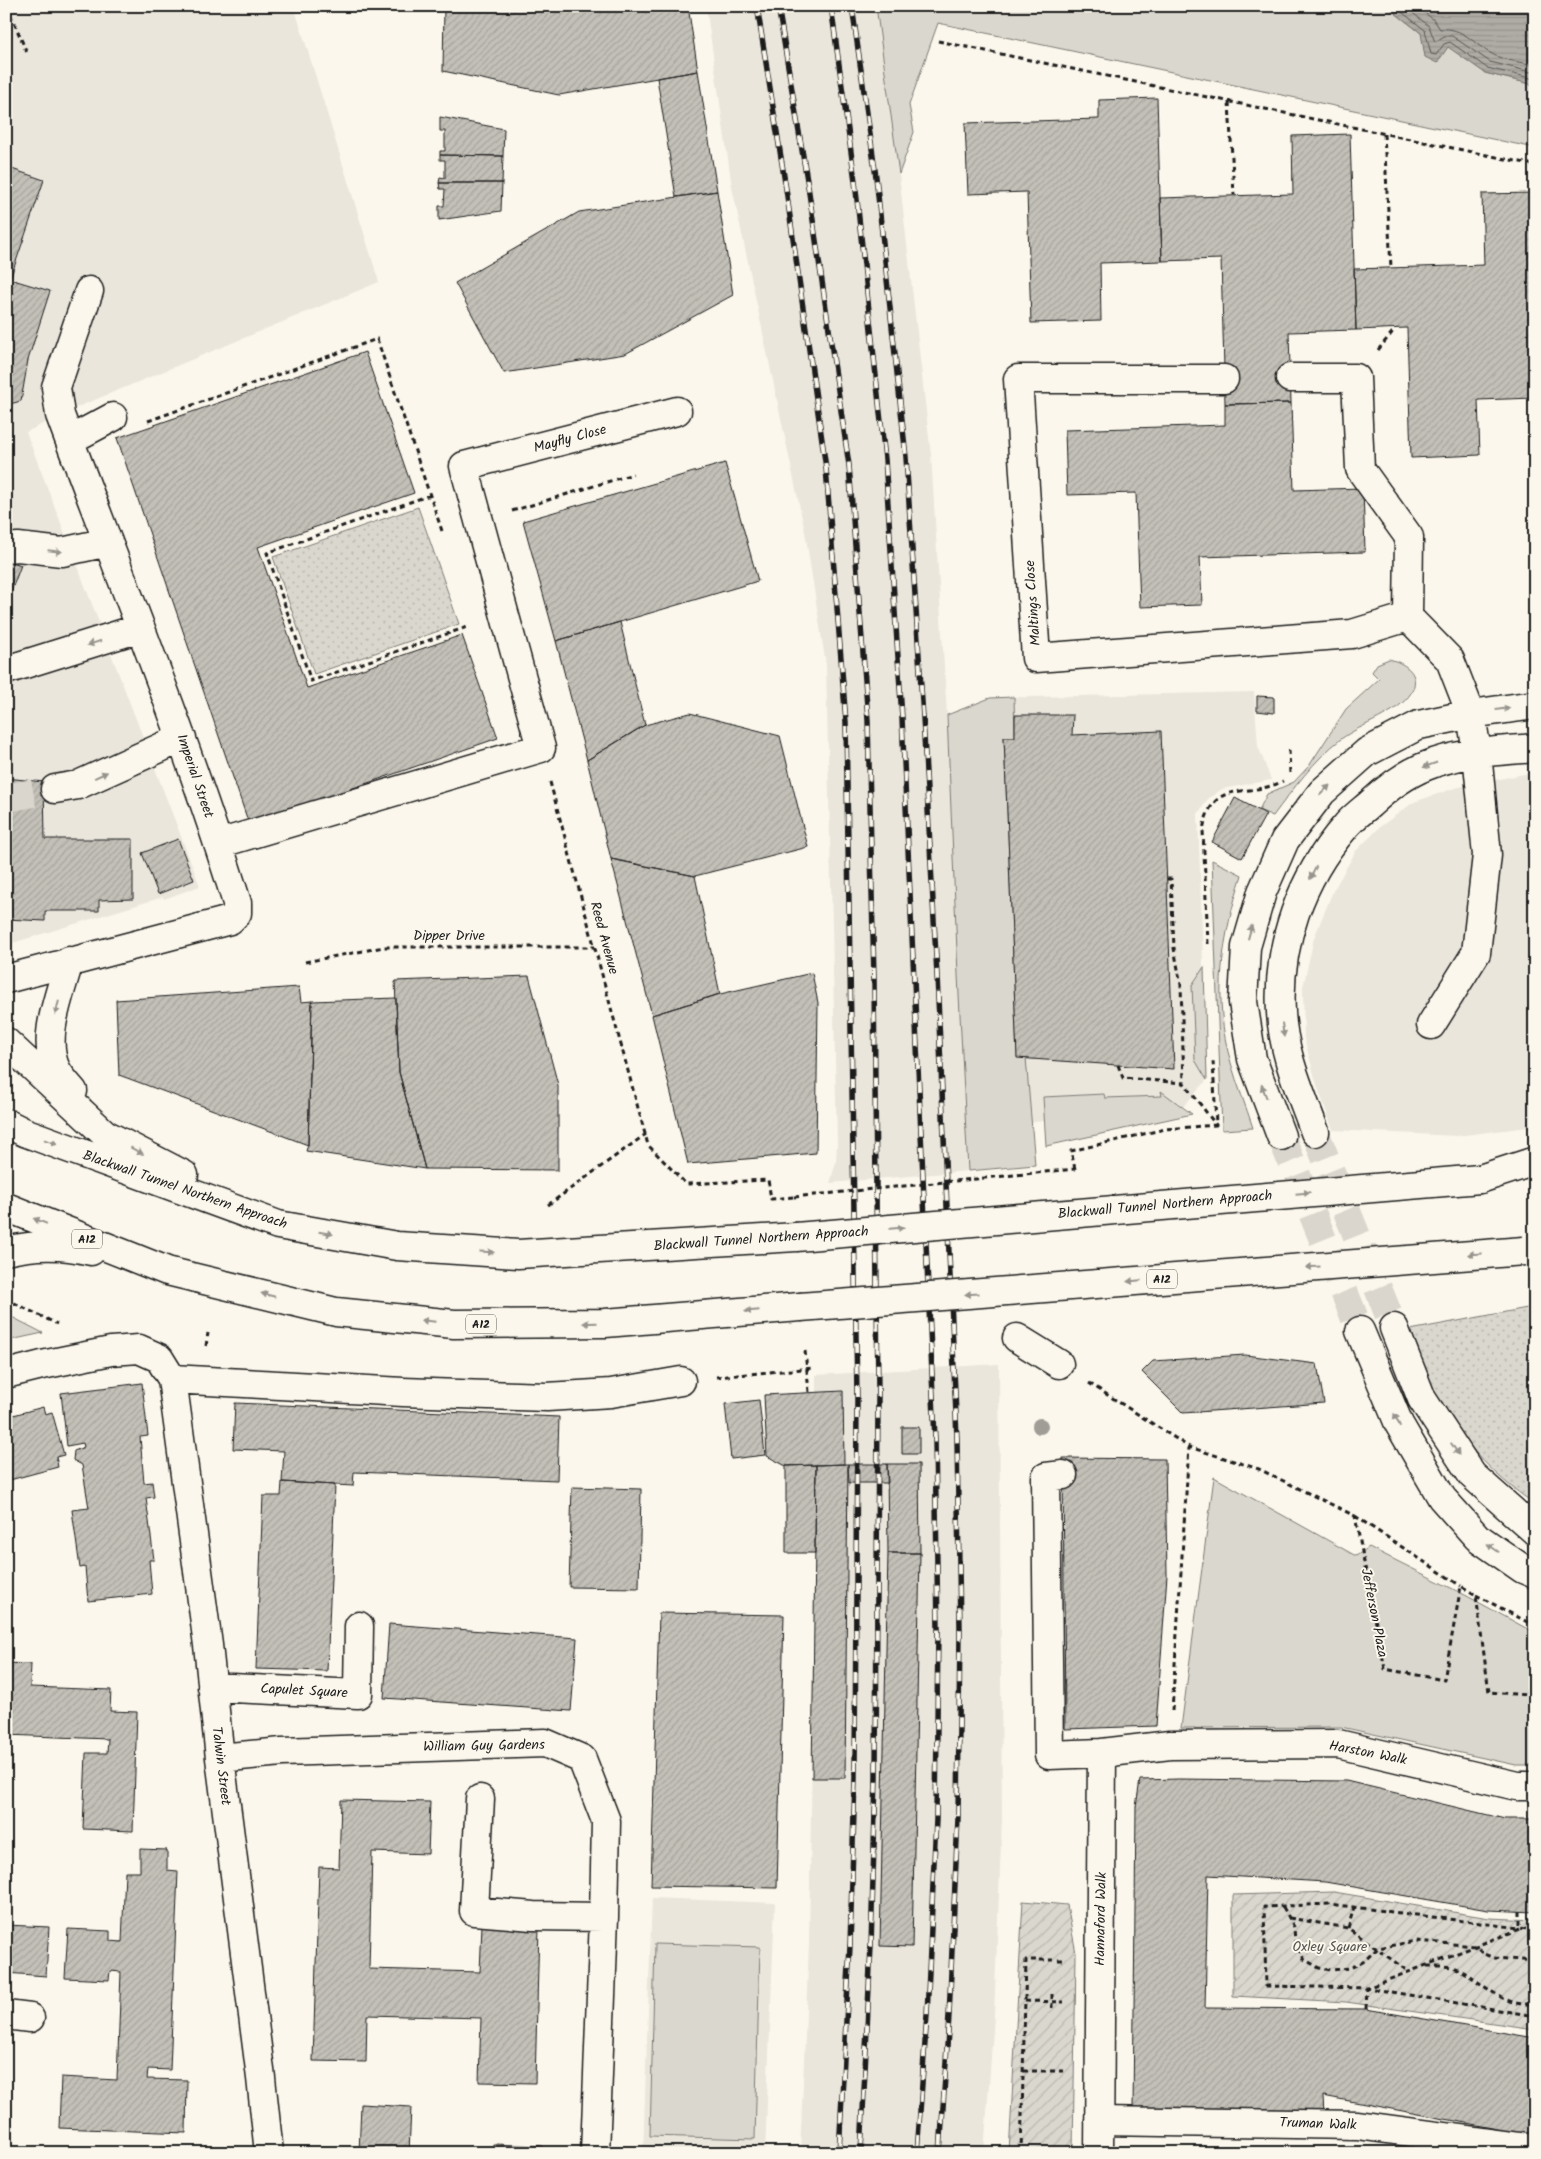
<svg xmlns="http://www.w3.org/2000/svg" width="1541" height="2159" font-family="Kalam,sans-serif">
<defs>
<pattern id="park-dots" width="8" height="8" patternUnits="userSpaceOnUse" patternTransform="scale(1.25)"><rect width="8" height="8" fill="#dad7ce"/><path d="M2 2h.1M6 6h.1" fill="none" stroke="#bab8b0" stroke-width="1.8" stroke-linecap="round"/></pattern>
<pattern id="garden-furrows" width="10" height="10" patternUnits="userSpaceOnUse" patternTransform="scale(1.25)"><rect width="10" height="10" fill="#dad7ce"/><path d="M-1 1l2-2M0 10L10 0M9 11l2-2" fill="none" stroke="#bab8b0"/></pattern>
<pattern id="water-rules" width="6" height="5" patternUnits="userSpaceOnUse" patternTransform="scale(1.25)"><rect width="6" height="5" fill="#afaca5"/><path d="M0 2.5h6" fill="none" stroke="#96938d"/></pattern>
<pattern id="building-hatch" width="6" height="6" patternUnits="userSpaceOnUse" patternTransform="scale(1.25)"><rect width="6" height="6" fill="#c3c0b8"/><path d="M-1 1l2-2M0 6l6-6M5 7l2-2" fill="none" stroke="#a7a49e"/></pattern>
</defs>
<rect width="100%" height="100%" fill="#fbf7ec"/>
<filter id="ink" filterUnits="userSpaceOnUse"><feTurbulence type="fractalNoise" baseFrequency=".02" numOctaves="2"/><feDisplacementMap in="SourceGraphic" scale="10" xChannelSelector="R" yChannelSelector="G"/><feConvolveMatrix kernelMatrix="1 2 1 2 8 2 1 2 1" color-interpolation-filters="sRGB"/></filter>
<g filter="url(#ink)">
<path fill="#eae6dc" d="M6,6H294L379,282L80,406L26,432L200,886L164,899L163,897L6,945Z
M706,6H876L899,174L931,455L947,715L958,975L968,1171L830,1183L836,1162L837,1144L826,665L805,532L732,187Z
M1254,692L1258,746L1271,780L1222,789L1208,799L1198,814L1207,1080L1180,1110L1010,1124L990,698Z
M1535,772V1126L1457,1136L1333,1130L1317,1085L1304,1038L1303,987L1314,938L1333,891L1356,851L1381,826L1414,802L1455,788Z
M999,1364L1002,1819L994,2016L984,2153H800L809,1944L815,1554L786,1553V1467L767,1456L764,1395L816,1392V1375Z
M652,1898L775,1903L765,2153H643Z"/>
<path fill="#dad7ce" stroke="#7b7a75" d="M876,6H1386L1421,33L1448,46L1485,73L1535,85V148L938,23L909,105L914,132L899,174Z
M1389,659C1405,663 1422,674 1411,693C1398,714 1361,724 1341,739C1314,760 1293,789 1273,816L1259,810L1267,794L1294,782L1309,766L1346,709L1379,679L1372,672L1377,664Z
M1014,697L1015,737H1004L1017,1057L1026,1058L1035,1165L968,1171L958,975L947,715L990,698Z
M1212,860L1242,875C1222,937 1212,998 1231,1063C1237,1085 1246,1106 1253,1128L1222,1130Z
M1204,967L1207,1080L1195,1060L1192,985Z
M1161,1091L1192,1114L1046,1146L1043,1097L1104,1094L1105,1098L1162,1096Z
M6,1314L43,1333L6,1341Z
M1214,1477L1356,1556L1369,1547L1467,1596L1535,1633V1765H1516L1341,1727L1181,1728Z
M655,1944L760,1947L755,2139L650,2136Z"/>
<path fill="url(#park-dots)" stroke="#7b7a75" d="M418,507L459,624L314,674L273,557Z
M1527,1308L1535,1309V1504C1489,1473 1460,1439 1433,1391C1422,1373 1417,1349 1410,1330Z"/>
<path fill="url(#garden-furrows)" stroke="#7b7a75" d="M1334,1892L1489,1918L1535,1920V2029L1346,2002L1233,1996V1895Z
M1023,1901L1067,1905L1076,1953L1073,2153H1009Z"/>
<path fill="url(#water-rules)" stroke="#74726e" d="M1386,6H1535V85L1485,73L1448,47L1437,63L1425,57L1421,33Z"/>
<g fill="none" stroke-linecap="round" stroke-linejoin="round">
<path stroke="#575653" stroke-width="1" d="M1394,6L1425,30L1431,54L1436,55L1444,44L1450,42L1487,68L1535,79
M1404,6L1429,26L1435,42L1444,36H1452L1490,62L1535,73
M1416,6L1434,20L1440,29C1464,27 1473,44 1492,54C1504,61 1522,62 1535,65"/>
</g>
<path fill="url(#building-hatch)" stroke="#1c1c1c" d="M444,6H688L698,71L559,95L443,71Z
M698,71L717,191L676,197L657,78Z
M1157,98L1162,261L1100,263L1101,321L1031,323L1027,192L968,194L965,123L1099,119V100Z
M440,117L504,129L503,156L440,155V151H445V131H440Z
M1350,134L1356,330L1289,332L1291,403L1225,404L1221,259L1162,261L1160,198L1293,194L1292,136Z
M440,155L503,156L502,183H439L440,177L445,178V160H440Z
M6,167L44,180L10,279L50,291L28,360L21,401L6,405Z
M439,183H502L501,211L439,220V206H444L445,189H440Z
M717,191L733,295L625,354L504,373L455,283L579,212Z
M1535,193V398L1478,400L1480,455L1411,458L1407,328L1356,330L1354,269L1484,265L1482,194Z
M365,352L414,493L258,547L307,688L462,635L498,738L249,824L117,438Z
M1291,403L1294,490L1363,488L1365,552L1200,557L1202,605L1140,607L1136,493L1067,495L1065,430L1225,425V404Z
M725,463L758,581L556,641L523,521Z
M6,560L21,565L6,605Z
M620,622L645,725L587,760L556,641Z
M1257,696L1274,697V713L1257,711Z
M690,713L780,736L808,847L695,876L611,859L587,760L645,725Z
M1015,715H1073L1072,735L1161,731L1174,1069L1017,1058L1004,737H1015Z
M6,778L44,782L45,839H133V899L99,900V911H45V921L6,919Z
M1235,798L1266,814L1242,858L1212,842Z
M178,839L194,880L158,894L142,853Z
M611,859L695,876L720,994L652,1015Z
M812,973L818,1003L816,1153L688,1164L652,1015L720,994Z
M529,976L558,1085V1170L425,1169L399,1072L395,981Z
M299,987L301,1002L312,1001L308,1145L119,1075L116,1000Z
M396,998L399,1072L425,1169L306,1151L308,1145L312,1001Z
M1245,1355L1317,1364L1324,1403L1183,1413L1142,1372L1153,1361Z
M142,1383L148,1436L140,1437L144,1483L152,1482L154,1497L146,1498L154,1560H149L152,1594L88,1601L85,1567L80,1568L72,1510L89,1508L82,1465L73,1460L74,1451L84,1447L83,1443L67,1446L61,1393Z
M843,1391L844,1464L786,1466L767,1456L764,1395Z
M759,1400L765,1455L731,1459L725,1404Z
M235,1403L559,1417L557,1480L354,1472L353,1486L282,1482L284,1451L233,1449Z
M43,1407L45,1414L52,1412L64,1455L56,1457L58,1467L6,1481V1417Z
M902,1427H919V1454H902Z
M1063,1458L1165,1459L1167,1575L1156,1726L1065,1729Z
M848,1464H887L888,1483H849Z
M848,1464L845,1778H812L816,1465Z
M887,1464H919L920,1553H888Z
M816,1465L815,1553H786V1466Z
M282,1482L335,1485L327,1671L256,1669L263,1496H281Z
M572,1487L641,1489L639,1588L569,1587Z
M888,1553H920L912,1947L880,1946Z
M659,1613L784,1615L777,1888L651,1886Z
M389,1624L577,1638L571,1711L384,1698Z
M6,1663L31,1664L30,1687L111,1690L110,1711L137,1712L133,1831L83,1829L86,1753H107L108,1739L6,1735Z
M1179,1779L1346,1781L1505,1819H1535V1912L1488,1910L1325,1882L1208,1875L1205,2008L1366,2009L1535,2038V2136L1323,2096L1324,2116L1133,2113L1136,1807L1140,1780Z
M341,1800L430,1802L428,1854L372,1852L369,1969L480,1972L482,1925L539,1927L535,2083L479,2082L481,2018L367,2015L366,2062L313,2061L319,1867L339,1868Z
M140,1849L167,1850V1870L178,1871L170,2070L148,2069L147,2079L187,2080L186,2133L59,2128L61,2077L117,2080L121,1972L110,1971L109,1980L65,1978L68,1929L110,1931V1941L122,1942L125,1872H140Z
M6,1925L49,1927L46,1976L6,1973Z
M361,2104L411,2107L409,2153H359Z
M493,2144L542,2146V2153H492Z"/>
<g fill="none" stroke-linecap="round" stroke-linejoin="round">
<path stroke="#dad6cd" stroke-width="28" stroke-dasharray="28 14" stroke-linecap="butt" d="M6,798L55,789
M1315,1132L1394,1328
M1281,1136L1360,1331"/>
<g stroke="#1c1c1c" stroke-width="31">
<path id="minor" d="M1290,378H1356L1360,469L1409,537L1408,617L1450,660L1471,714L1477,753L1487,855L1476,953L1431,1025
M1224,379H1018L1036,658L1352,634L1408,617
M70,440L113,417
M6,548L18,547L62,552L108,542
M6,670L140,628
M55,789L78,785L182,738
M218,844L541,748L464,466L677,411
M6,979L230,920L237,913V903C186,738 120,577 60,415L56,387L89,291
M1315,1132C1301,1093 1283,1054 1281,1012C1277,944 1301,878 1345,827C1352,818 1362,811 1370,804C1386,789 1406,774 1426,766C1459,752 1500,751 1535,748
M1281,1136L1252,1059L1243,1002L1246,947L1262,892L1285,840L1322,792L1367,752L1419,725L1471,714L1535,705
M1394,1328L1422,1399L1472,1475L1535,1531
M1360,1331L1399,1424L1442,1498L1477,1537L1523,1569L1535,1574
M1017,1338L1059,1364
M6,1374L42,1365L111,1351L139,1349L159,1358L172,1379L208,1645L220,1758L261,2078L269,2153
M172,1379L403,1392L547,1397L611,1393L681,1381
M1063,1475L1046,1477L1049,1755L1102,1753
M212,1687L358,1694L359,1626
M220,1758L282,1752L545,1743L582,1759L606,1821L604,1917
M480,1799L474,1911L533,1916L604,1917L595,2153
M6,2015L30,2018
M1099,2121L1357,2125L1535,2149
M1099,2153L1102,1753L1170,1745L1338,1744L1517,1786H1535"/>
</g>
<g stroke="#1c1c1c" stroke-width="31">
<path id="highway" d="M69,961C61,993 41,1037 56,1069C60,1077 67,1084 73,1091
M6,1042L105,1134L184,1175
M6,1123L24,1132L278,1225L397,1246L518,1254L796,1237
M1480,1179L1535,1161
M6,1207L167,1271L336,1312L454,1324L605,1323L800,1307
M6,1251C34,1244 63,1244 91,1251"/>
</g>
<path stroke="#1c1c1c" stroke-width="3" stroke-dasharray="5 4" stroke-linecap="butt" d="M7,6L27,53
M938,41L1530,164L1535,167
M1229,102L1234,195
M1384,134L1391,268
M1378,350L1395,329
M148,421L377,339L442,531
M430,495L267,553L311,681L470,626
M512,511L633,474
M1289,750L1290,774
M550,782L648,1145L686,1184L768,1180L771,1199L794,1197
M1167,879H1171L1174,948L1181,985L1184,1083
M1208,944L1203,830C1213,776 1246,800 1283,781
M305,962L384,947H595
M1118,1065L1123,1078L1184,1083L1216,1125
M1075,1169L1071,1151L1165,1129L1216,1125L1213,1060
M548,1205L646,1134
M6,1299L57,1324
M206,1346L208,1333
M805,1351L809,1392
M716,1377L813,1368
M1089,1383L1189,1447L1259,1469L1355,1516L1385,1669L1444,1680L1461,1586L1476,1595L1489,1692L1527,1695L1535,1662
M1355,1516L1461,1586
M1476,1595L1535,1626
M1172,1711L1189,1447
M1283,1907L1294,1927L1295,1943L1304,1959L1319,1968L1332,1970L1350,1968L1363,1962L1378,1948L1416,1941L1476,1946L1484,1954L1494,1958L1535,1961
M1289,1918L1348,1928L1409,1972
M1348,1928L1354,1907
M1535,1930L1329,1904L1264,1907L1266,1986L1367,1988L1535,2016
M1427,1966C1436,1966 1449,1965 1458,1969C1482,1981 1505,2010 1535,2003
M1025,2001L1064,2002
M1052,2008V1994
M1366,2009L1367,1988L1520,1929V1911
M1023,2071H1065
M1021,2153L1026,1960H1065"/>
<use href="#minor" stroke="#fbf7ec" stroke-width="28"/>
<use href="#highway" stroke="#fbf7ec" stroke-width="28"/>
<g stroke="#1c1c1c" stroke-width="5.5">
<path id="rail" d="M757,6L786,189L826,468L846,722L857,1396L855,1778L850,1946L839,2153
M778,6L808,186L849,465L868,720L874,978L878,1395L876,1779L871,1946L861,2153
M831,6L855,181L885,459L902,718L935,1439L938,1629L936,1819L927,2015L917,2153
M852,6L876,177L906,457L923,717L937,975L957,1438L960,1629L958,1818L949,2016L940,2153"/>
</g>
<use href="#rail" stroke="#fbf7ec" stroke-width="4" stroke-dasharray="11" stroke-linecap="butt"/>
<g stroke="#1c1c1c" stroke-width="31" stroke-linecap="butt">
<path id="highway-bridge" d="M796,1237L1480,1179
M800,1307L1524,1251"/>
</g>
<path stroke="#1c1c1c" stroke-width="3" stroke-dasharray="5 4" stroke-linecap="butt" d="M794,1197L1075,1169"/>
<use href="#highway-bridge" stroke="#fbf7ec" stroke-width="28"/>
</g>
<circle fill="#a09d97" cx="1040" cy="1426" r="8"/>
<defs><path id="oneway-solid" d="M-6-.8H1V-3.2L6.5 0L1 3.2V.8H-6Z" transform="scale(1.25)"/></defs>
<g fill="#97948e">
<use href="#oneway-solid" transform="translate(55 551) rotate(6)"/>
<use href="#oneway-solid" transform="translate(94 643) rotate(162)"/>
<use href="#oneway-solid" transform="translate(1503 709) rotate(-8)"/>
<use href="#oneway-solid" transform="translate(1430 765) rotate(161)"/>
<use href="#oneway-solid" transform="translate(101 775) rotate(-25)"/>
<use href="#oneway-solid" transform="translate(1325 790) rotate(-45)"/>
<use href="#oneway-solid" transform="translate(1313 873) rotate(117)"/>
<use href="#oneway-solid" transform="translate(1250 932) rotate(-74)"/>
<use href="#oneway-solid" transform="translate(57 1008) rotate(105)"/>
<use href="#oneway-solid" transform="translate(1283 1030) rotate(82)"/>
<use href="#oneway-solid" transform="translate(1264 1091) rotate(-111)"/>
<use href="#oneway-solid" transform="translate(51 1142) rotate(20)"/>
<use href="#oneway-solid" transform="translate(137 1151) rotate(28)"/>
<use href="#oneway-solid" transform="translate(1303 1193) rotate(-5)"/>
<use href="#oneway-solid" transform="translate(40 1221) rotate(-158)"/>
<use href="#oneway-solid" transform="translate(897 1228) rotate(-5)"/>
<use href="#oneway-solid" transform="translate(326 1233) rotate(10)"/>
<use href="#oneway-solid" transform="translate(487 1252) rotate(4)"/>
<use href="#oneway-solid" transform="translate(1475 1254) rotate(176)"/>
<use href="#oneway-solid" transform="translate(1313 1267) rotate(176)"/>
<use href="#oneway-solid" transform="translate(1134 1281) rotate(175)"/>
<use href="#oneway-solid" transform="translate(972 1294) rotate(176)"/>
<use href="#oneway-solid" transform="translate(268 1295) rotate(-166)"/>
<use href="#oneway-solid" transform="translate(752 1311) rotate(175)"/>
<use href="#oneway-solid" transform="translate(428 1321) rotate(-174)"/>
<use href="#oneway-solid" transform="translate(590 1323) rotate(179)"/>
<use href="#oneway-solid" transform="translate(1397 1420) rotate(-115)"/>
<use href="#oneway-solid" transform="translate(1455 1449) rotate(56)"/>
<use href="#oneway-solid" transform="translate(1493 1548) rotate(-145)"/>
</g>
</g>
<g text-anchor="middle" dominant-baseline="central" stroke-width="4" stroke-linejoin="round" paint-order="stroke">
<g fill="#fbf7ec" stroke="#5f5e5a" stroke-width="1">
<rect x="72" y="1229.5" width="30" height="19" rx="4"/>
<rect x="1147" y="1269.5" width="30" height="19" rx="4"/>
<rect x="466" y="1314.5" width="30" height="19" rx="4"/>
</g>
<g font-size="12" font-weight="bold" fill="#1c1c1c">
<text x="87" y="1239">A12</text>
<text x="1162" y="1279">A12</text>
<text x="481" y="1324">A12</text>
</g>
<g font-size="14" fill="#1c1c1c" stroke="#fbf7ec">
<text transform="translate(570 439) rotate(-15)">Mayfly Close</text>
<text transform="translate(1033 603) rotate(-94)">Maltings Close</text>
<text transform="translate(195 776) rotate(71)">Imperial Street</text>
<text x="449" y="936">Dipper Drive</text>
<text transform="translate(604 938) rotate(75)">Reed Avenue</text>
<text transform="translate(185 1190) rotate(19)">Blackwall Tunnel Northern Approach</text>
<text transform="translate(1165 1205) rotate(-5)">Blackwall Tunnel Northern Approach</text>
<text transform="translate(761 1239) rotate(-4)">Blackwall Tunnel Northern Approach</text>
<text transform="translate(1374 1613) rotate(79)">Jefferson Plaza</text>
<text transform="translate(304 1691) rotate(3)">Capulet Square</text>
<text transform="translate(484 1746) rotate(-1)">William Guy Gardens</text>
<text transform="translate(1368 1753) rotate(11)">Harston Walk</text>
<text transform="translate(221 1766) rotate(83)">Talwin Street</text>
<text transform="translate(1101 1919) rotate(-89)">Hannaford Walk</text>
<text transform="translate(1318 2124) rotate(2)">Truman Walk</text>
</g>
<g font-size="14" fill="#555451" stroke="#fbf7ec">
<text x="1330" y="1947">Oxley Square</text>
</g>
</g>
<rect width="1541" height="2159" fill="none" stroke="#fbf7ec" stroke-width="25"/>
<rect x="12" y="12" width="1516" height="2134" fill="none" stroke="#1c1c1c" stroke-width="2" filter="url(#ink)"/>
</svg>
